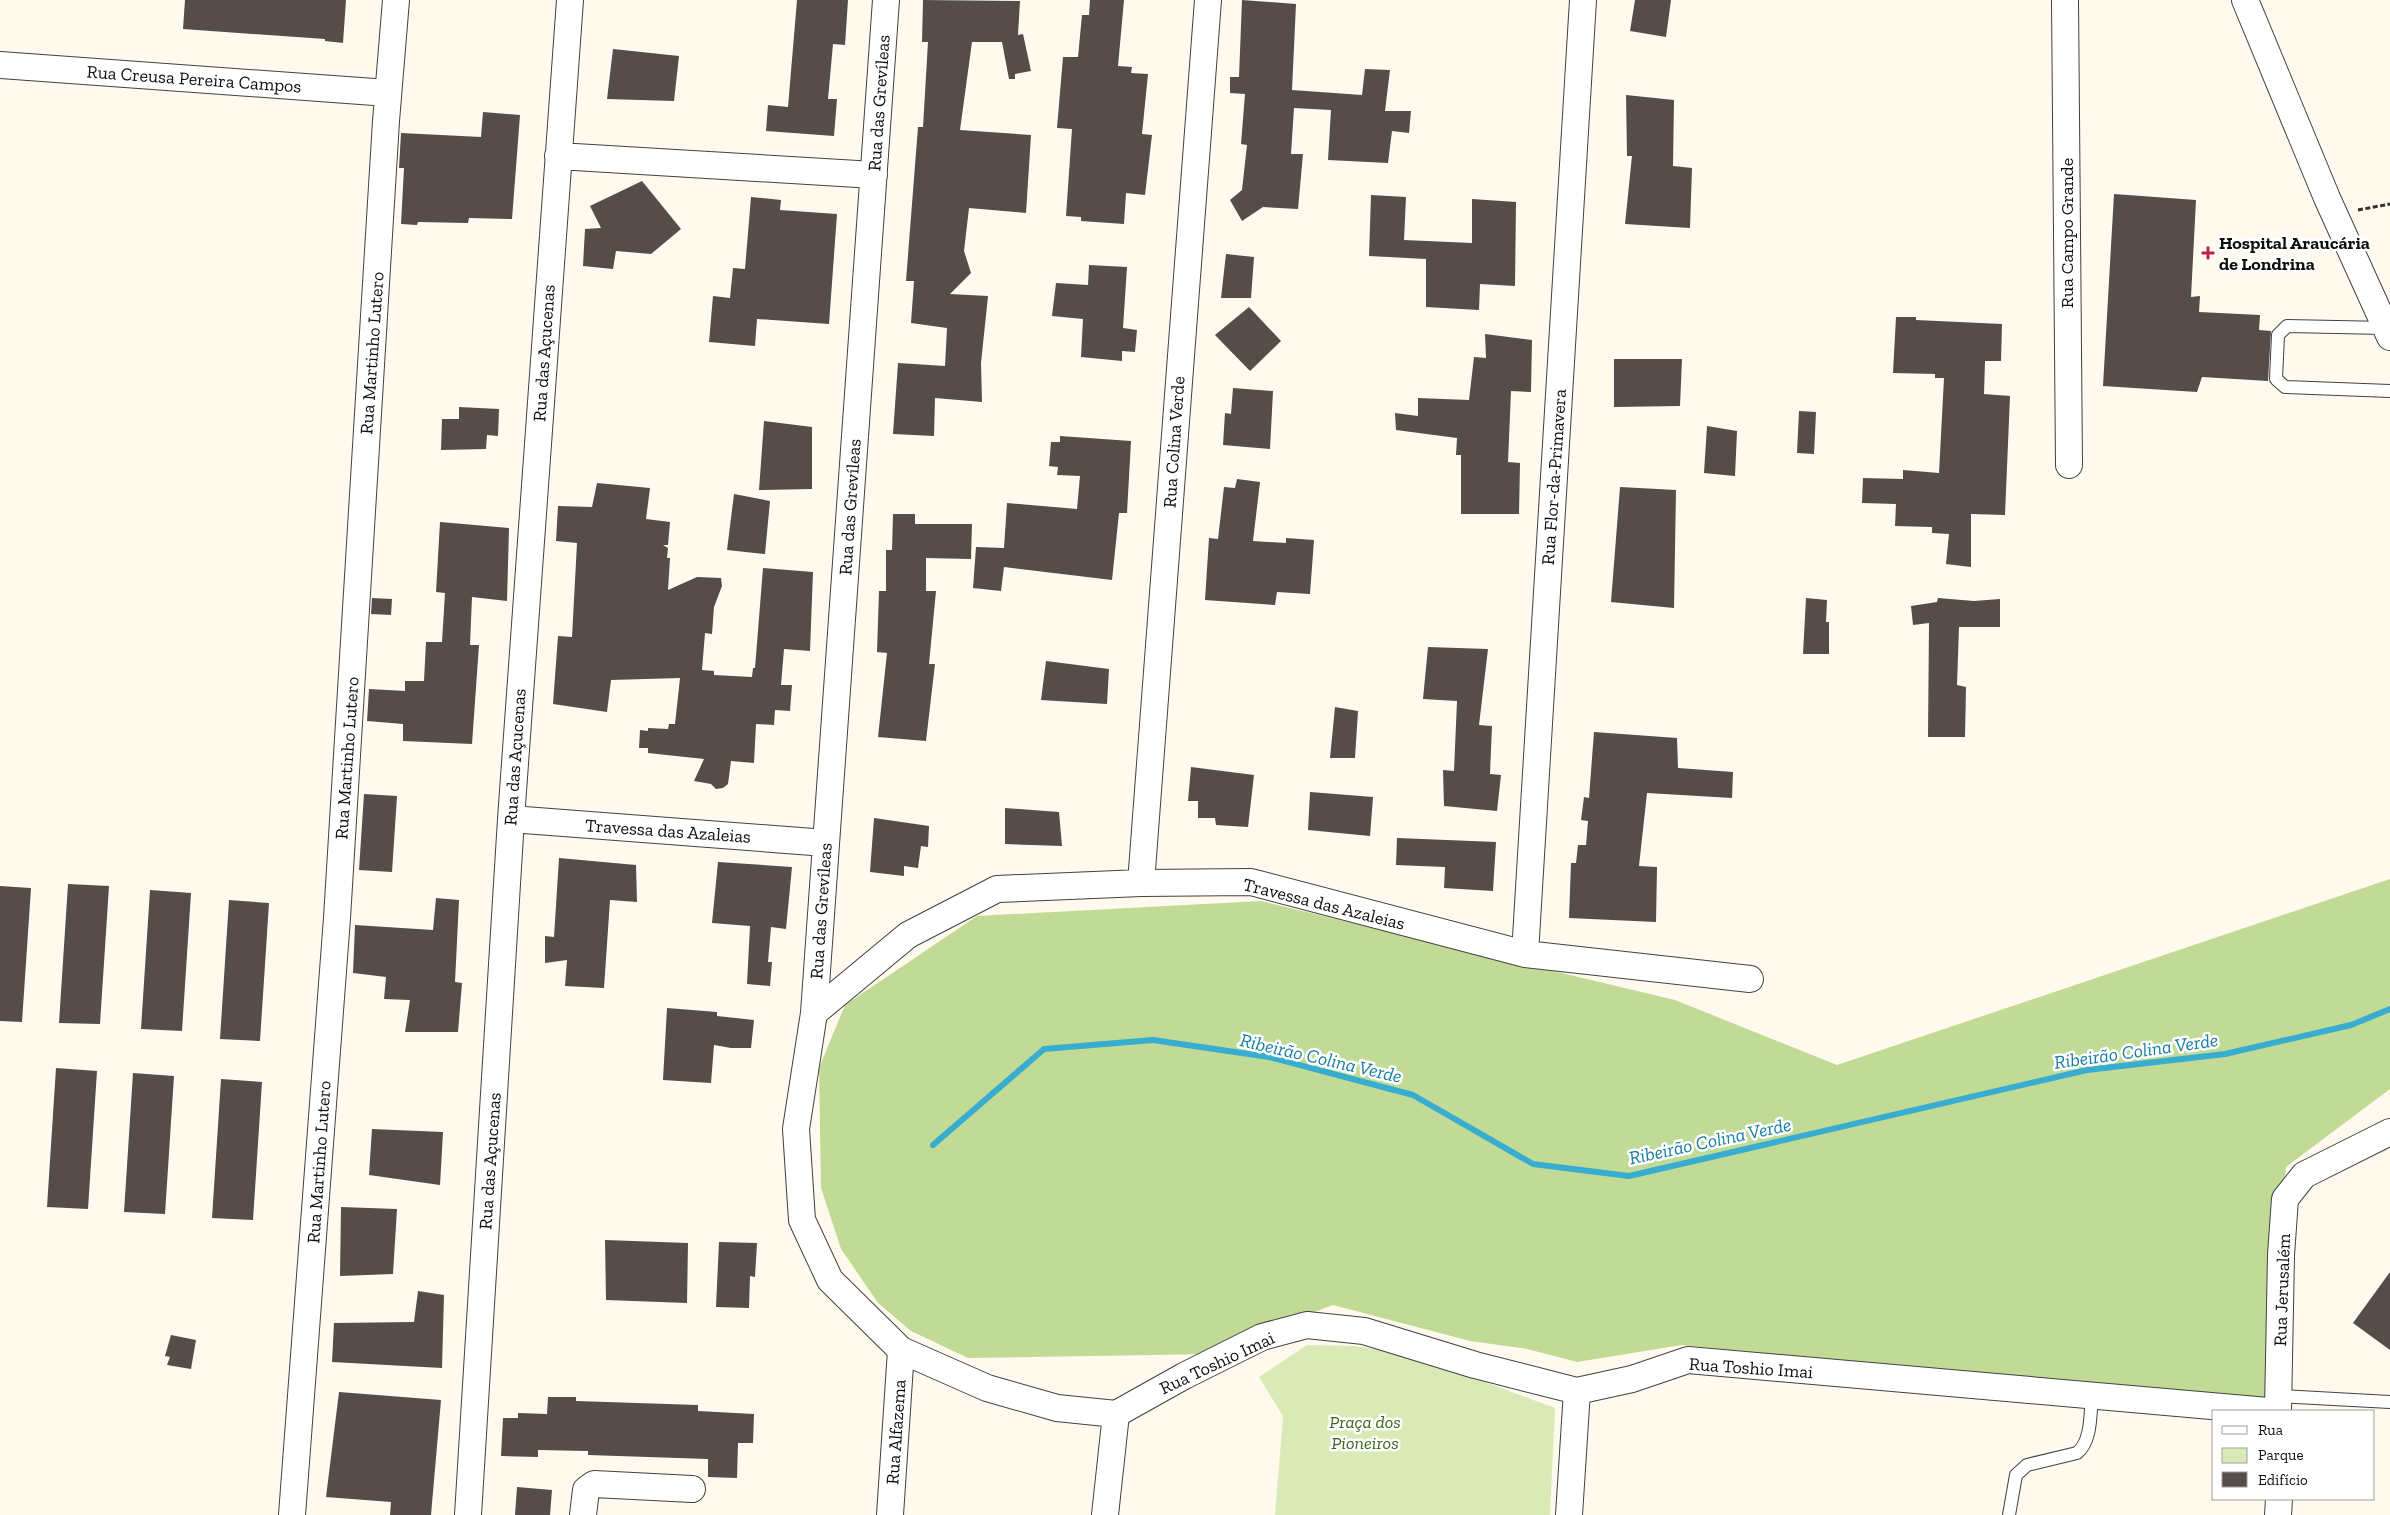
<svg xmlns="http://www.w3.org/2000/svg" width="2390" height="1515" font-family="'Zilla Slab',serif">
<rect width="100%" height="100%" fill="#fff9ee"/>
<path fill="#daeab7" d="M1307,1345L1355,1346L1413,1355L1555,1408L1550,1515H1275L1283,1416L1259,1377Z"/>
<path fill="#c1db96" d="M2390,879V1089L2286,1167L2268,1403L1682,1345L1577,1362L1527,1349L1470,1341L1333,1305L1242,1339L1213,1354L968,1358L911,1331L878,1303L841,1249L821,1188L819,1068L845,1005L977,916L1261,901L1675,1000L1837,1065Z"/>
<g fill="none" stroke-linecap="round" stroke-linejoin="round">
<path stroke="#38adcf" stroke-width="6" d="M933,1145L1044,1049L1153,1040L1269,1057L1413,1095L1533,1164L1629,1176L2087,1070L2225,1054L2351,1025L2390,1009"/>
</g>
<path fill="#564c4a" d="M185,0H346L343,43L325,41V39L183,29Z
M797,0H848L845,45L833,44L828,99H837L834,136L766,131L768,105L788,107Z
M923,0L1020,1L1018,35L1023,34L1031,71L1015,74V79H1009L1002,42H972L960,130L1031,135L1026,213L969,208L964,251L971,273L950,294L988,296L981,363L982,402L935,398L934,436L893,434L898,363L945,366L947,328L911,323L914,281H906L918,127H923L928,42H922Z
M1090,0H1124L1118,66L1132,67L1131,73L1148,74L1142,134L1152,135L1145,195L1126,193L1124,224L1081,221V217L1066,216L1072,129L1057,128L1063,57H1078L1082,15H1089Z
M1242,0L1296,4L1292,90L1362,95L1365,69L1390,70L1385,111H1411L1409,133L1392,131L1388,163L1328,160L1331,110L1294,108L1291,154H1303L1298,209L1263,207L1242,221L1230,200L1242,190L1247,145L1241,144L1245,94L1230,93V77H1239Z
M1635,0H1671L1666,37L1630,31Z
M613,49L679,56L674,101L607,99Z
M1626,95L1674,100L1673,166L1692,168L1690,228L1625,224L1632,156H1627Z
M483,112L520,115L512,219L469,218L468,223L418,222L417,225L401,224L404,168H399L401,133L481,137Z
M642,181L681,229L651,254L616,251L613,269L583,266L585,229L601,228L590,206Z
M2114,194L2196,200L2191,297L2200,296L2199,312L2260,315L2259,330L2271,331L2268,381L2202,377L2197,392L2103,386Z
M1371,195L1406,197L1404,240L1472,243V199L1516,202L1515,286L1480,284L1479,310L1426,307V259L1369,256Z
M751,197L781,200L780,210L837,214L829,324L757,319L755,346L709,342L713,296L730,298L733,268L745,269Z
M1226,254L1254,257L1251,298H1221Z
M1089,265L1127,267L1123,328L1137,330L1135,352L1122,351V361L1081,357L1083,319L1052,316L1056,283L1088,285Z
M1249,307L1281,341L1250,371L1215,335Z
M1896,317H1916V320L2002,324L2001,361H1985L1984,394L2010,396L2005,515L1971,514V567L1946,564L1949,534L1932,533V527L1895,526L1896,504L1862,503L1863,478L1903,479V470L1939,473L1944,378H1935V374L1893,373Z
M1485,334L1532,340L1531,392L1511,391L1508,462L1520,463L1519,514H1461V455H1456L1457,438L1396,430L1395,413L1418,416V398L1469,400L1474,357L1486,358Z
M1614,359H1682L1680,406L1614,407Z
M1233,388L1273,391L1270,449L1223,445L1225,413L1231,414Z
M459,407L499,409L498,436L487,435L486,449L441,450L442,419H459Z
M1799,411L1816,412L1814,454L1797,453Z
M764,421L812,427V489L759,490Z
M1707,426L1737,431L1735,476L1704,473Z
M1060,436L1131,441L1127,513H1119L1112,580L1004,567L1001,591L973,588L976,547L1004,548L1007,503L1077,509L1080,476L1057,475L1058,467L1049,466L1051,442H1060Z
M1237,479L1260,482L1253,541L1286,543V538L1314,540L1310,594L1277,592L1275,605L1205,600L1209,538L1218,539L1224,487L1235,488Z
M597,483L650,488L646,519L670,522L668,545H663L668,548L667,558H670L668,590L697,577L721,578L722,586L714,607L712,634L705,633L702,670L714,671V675L752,677L753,668H755L763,568L813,572L810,651L784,649L781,685H792L790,711L775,710L774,725L756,724L754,763L731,761L728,784L723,788L716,789L711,784L694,781L704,759L648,753V748H639L640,730L648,731V728L668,729L669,724H675L680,678L611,680L607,712L553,704L558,636L572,637L577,543L556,541L558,506L592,507Z
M1620,487L1676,490L1674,608L1611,602Z
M734,494L770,501L765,554L727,550Z
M893,514H915V524H972L971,559L926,558V591H936L929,664H935L926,741L878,737L887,653L877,652L879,591H886V550H892Z
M440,522L509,528L507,601L472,597L470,645H479L472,744L403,741V724L367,721L369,689L405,691V681H424L426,642H442L445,593L436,592Z
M372,598L392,599L391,615L371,614Z
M1806,598L1827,600L1826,622H1829V654H1803Z
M1938,598L1974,601L2000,599V627H1959L1957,685L1966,687L1965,737H1928L1929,623L1913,625L1911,606L1937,602Z
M1428,647L1488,649L1479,725L1492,726L1490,774L1501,775L1497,811L1444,806L1443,770L1454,771L1457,701L1423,699Z
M1046,661L1109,669L1107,704L1041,700Z
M1335,707L1358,711L1355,758H1330Z
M1594,732L1677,738L1678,768L1733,772L1732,798L1647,793L1639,866L1657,867L1656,922L1569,918L1571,863H1576L1578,845H1586L1588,821L1581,820L1584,797L1589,798Z
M1191,767L1254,775L1248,827L1216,825L1215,818H1198V801H1188Z
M1310,792L1373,797L1370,836L1308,830Z
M364,794L397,796L392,872L359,870Z
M1005,808L1059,812L1062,846L1005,844Z
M874,818L929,826L928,847L921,846L918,868L904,866V876L870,872Z
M1397,838L1496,842L1493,891L1444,888L1445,867L1396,865Z
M559,858L636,865L637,902L610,900L604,988L565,986L567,960L545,963V936L554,937Z
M718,862L792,867L786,929L771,927L768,962H772L770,986L747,984L750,926L712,923Z
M68,884L109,886L100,1024L59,1023Z
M0,886L31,888L22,1022L0,1021Z
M150,890L191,893L182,1031L141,1029Z
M436,898L459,900L455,982L462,983L458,1032H405L410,1000L384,999L386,977L353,973L355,925L433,930Z
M229,900L269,903L260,1041L220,1039Z
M667,1008L717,1012V1016L754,1020L751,1048H731L714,1045L711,1083L663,1080Z
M56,1068L97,1071L88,1209L47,1207Z
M133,1073L174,1076L165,1214L124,1212Z
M221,1079L262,1082L253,1220L212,1218Z
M372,1129L443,1132L440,1185L369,1175Z
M341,1207L397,1209L393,1274L340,1276Z
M605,1240L688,1243L687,1303L606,1300Z
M719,1242L757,1243L755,1277L750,1276L749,1308L716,1307Z
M2390,1272V1350L2353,1323Z
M418,1291L444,1295L442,1368L332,1362L334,1323L414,1322Z
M171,1335L196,1340L191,1369L167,1365L170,1357L165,1356Z
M339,1392L441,1400L431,1515H390L391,1502L326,1497Z
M548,1397H576V1401L698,1405V1411L754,1414L753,1443H738L737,1478L708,1477V1459L588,1455V1451L538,1450V1457L501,1456L503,1418H518V1413L547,1414Z
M517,1487L552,1490L550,1515H515Z"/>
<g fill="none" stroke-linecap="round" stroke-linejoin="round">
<g stroke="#414141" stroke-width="14">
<path id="lane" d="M2386,328L2287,326L2278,335L2276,379L2285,387L2390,391
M2279,1396L2390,1402
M2009,1515L2016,1475L2027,1465L2077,1453C2092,1441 2090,1414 2092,1396"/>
</g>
<g stroke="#414141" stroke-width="28">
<path id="street" d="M886,0L814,1013L796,1129L802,1220L830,1280L901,1350L987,1388L1057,1408L1116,1414
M2065,0L2069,465
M2245,0L2327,198L2390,337
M0,65L388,93
M558,156L874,175
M511,819L826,843
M1141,883L1208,0
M1525,954L1583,0
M814,1013L908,935L997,889L1141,883L1251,882L1525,954L1750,979
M2278,1411L2281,1255L2285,1199L2304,1175L2390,1132
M1116,1414L1184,1376L1262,1337L1307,1325L1364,1331L1475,1365L1577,1391L1632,1379L1688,1360L2268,1411
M292,1515L337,918L386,121L396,0
M468,1515L511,819L570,0
M583,1515L586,1490L594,1484L692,1489
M890,1515L901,1350
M1105,1515L1116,1414
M1569,1515L1577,1391
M2278,1515L2279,1499"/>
</g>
<path stroke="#303030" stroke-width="3" stroke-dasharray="5 2.5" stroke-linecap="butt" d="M2358,210L2390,204"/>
<use href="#lane" stroke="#fff" stroke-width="12"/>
<use href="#street" stroke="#fff" stroke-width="26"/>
</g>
<path fill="#c02346" stroke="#fff" stroke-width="2" d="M2205.5 245.5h5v5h5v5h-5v5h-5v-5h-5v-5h5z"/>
<g text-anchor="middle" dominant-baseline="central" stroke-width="5" stroke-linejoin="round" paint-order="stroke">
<g font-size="18" fill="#0e0e0e" stroke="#fff">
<text transform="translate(194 79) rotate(4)">Rua Creusa Pereira Campos</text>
<text transform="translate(879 103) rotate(-86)">Rua das Grevíleas</text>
<text transform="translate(2067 233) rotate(-90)">Rua Campo Grande</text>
<text transform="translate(372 353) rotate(-86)">Rua Martinho Lutero</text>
<text transform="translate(544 353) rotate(-86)">Rua das Açucenas</text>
<text transform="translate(1174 442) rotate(-86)">Rua Colina Verde</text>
<text transform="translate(1554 477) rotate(-86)">Rua Flor-da-Primavera</text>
<text transform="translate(850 507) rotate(-86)">Rua das Grevíleas</text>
<text transform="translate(515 757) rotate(-86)">Rua das Açucenas</text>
<text transform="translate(347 758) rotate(-86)">Rua Martinho Lutero</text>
<text transform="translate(668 831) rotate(4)">Travessa das Azaleias</text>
<text transform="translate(1324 904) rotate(14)">Travessa das Azaleias</text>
<text transform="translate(821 911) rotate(-86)">Rua das Grevíleas</text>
<text transform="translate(490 1161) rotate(-86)">Rua das Açucenas</text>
<text transform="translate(319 1162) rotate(-86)">Rua Martinho Lutero</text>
<text transform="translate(2282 1290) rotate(-88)">Rua Jerusalém</text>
<text transform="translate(1217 1363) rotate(-25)">Rua Toshio Imai</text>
<text transform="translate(1751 1368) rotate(4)">Rua Toshio Imai</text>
<text transform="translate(896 1432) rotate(-86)">Rua Alfazema</text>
</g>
<g font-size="18" font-weight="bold" fill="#0e0e0e" stroke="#fff" text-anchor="start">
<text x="2219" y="243">Hospital Araucária<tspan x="2219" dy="21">de Londrina</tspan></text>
</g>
<g font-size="18" font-style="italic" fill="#39661d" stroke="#fff">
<text x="1365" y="1422">Praça dos<tspan x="1365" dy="21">Pioneiros</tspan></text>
</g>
<g font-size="19" font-style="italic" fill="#157da1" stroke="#fff">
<text transform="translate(2136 1051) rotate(-8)">Ribeirão Colina Verde</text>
<text transform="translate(1321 1058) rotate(13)">Ribeirão Colina Verde</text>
<text transform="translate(1710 1141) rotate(-12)">Ribeirão Colina Verde</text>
</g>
</g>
<rect x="2212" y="1410" width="162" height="90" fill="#ffffff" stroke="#9f9f9f"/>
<rect x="2222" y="1426" width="25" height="8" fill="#ffffff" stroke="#9f9f9f"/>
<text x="2258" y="1435" font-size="15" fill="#0e0e0e">Rua</text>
<rect x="2222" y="1448" width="25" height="15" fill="#daeab7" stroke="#9f9f9f"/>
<text x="2258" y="1460" font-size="15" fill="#0e0e0e">Parque</text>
<rect x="2222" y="1472" width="25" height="15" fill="#564c4a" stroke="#9f9f9f"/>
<text x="2258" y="1485" font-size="15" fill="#0e0e0e">Edifício</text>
</svg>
